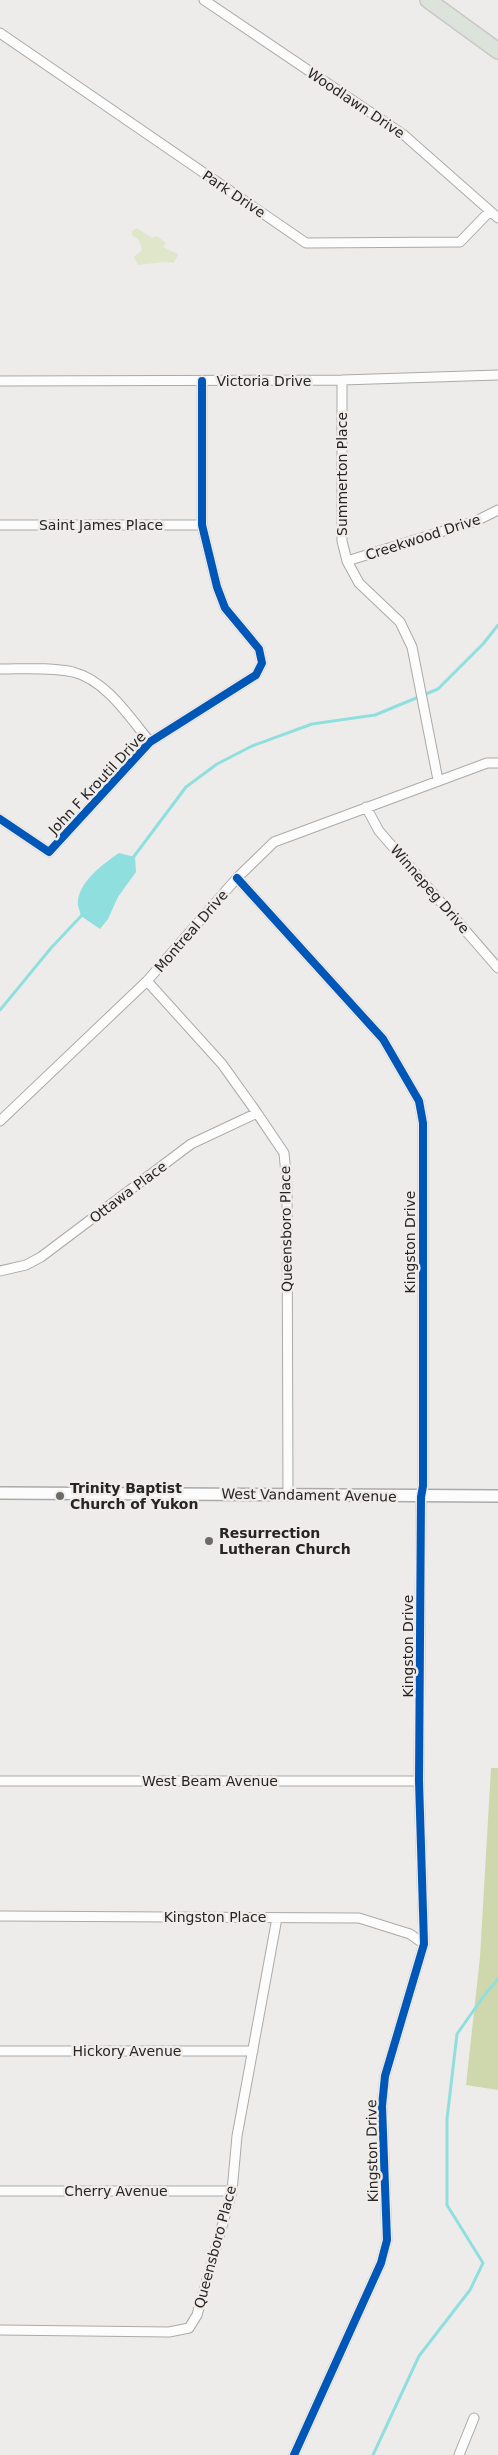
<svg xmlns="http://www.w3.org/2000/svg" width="498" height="2455" font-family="'DejaVu Sans',sans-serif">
<rect width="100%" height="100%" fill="#eeecea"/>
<path fill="#e0e6ca" d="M137,228L152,238L157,236L166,243L163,247L178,254L174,263L164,262L138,265L134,257L142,250L139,240L132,235V231Z"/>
<path fill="#ced8ac" d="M491,1768H498V2090L466,2085L480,1957Z"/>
<path fill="#90dfdf" d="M119,853L135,857L136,872L118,897L108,919L100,929L81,916C80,911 77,905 78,900C81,880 103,864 119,853Z"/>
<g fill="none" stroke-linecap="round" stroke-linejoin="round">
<path stroke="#90dfdf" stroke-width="3" d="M132,859L186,787L217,764L252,746L312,724L375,715L438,689L483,644L498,625
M0,1010L51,948L83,914
M373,2455L419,2356L470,2290L483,2263L447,2205V2119L457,2034L483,1997L498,1979"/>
<g stroke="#abaaa9" stroke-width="11">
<path id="minor" d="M204,0L404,135L498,218
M0,33L306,243L460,242L490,211
M342,380V541L347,561L359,583L400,622L412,647L438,780
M0,381L342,380L498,375
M0,525H202
M347,561L476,521L498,510
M0,669C24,669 50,667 73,672C106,680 130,718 150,742
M366,807L379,831L498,968
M0,819L49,852L150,742L256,675L262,663L259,649L225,608L217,587L202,525V381
M237,878L383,1039L419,1101L423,1123V1486L421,1497L419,1781L424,1944L385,2076L382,2106L387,2240L381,2263L294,2455
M147,981L222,1064L257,1113L284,1153L287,1185L288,1495
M0,1121L147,981L237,878L274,842L487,763H498
M0,1271L26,1265L41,1257L191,1144L257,1113
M0,1781H419
M0,1916L359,1918L410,1934L424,1944
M0,2051H253
M0,2191H232
M0,2330L169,2332L189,2328L197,2315L232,2191L237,2136L277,1918
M459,2455L474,2418"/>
</g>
<g stroke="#abaaa9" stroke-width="14">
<path id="tertiary" d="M0,1493L498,1496"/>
</g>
<g stroke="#c9c8c8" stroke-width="18">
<path id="motorway" d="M428,0L498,51"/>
</g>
<use href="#minor" stroke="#fcfcfc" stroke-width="9"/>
<use href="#tertiary" stroke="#fcfcfc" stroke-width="11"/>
<use href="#motorway" stroke="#dbe3da" stroke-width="15"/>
<g stroke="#efece9" stroke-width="11">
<path id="cycleway" d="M0,819L49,852L150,742L256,675L262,663L259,649L225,608L217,587L202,525V381
M237,878L383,1039L419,1101L423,1123V1486L421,1497L419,1781L424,1944L385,2076L382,2106L387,2240L381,2263L294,2455"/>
</g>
<use href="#cycleway" stroke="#0057b8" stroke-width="8"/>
</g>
<g fill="#6c6b69" stroke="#efece9" stroke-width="2">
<circle cx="60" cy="1496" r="5"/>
<circle cx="209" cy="1541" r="5"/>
</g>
<g text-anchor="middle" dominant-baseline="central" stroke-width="5" stroke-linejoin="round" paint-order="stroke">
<g font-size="14" fill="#262524" stroke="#efece9">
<text transform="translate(356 103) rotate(34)">Woodlawn Drive</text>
<text transform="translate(234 194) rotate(34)">Park Drive</text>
<text x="264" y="381">Victoria Drive</text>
<text transform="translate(342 474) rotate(-90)">Summerton Place</text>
<text x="101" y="525">Saint James Place</text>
<text transform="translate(423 537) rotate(-18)">Creekwood Drive</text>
<text transform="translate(97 783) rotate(-47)">John F Kroutil Drive</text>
<text transform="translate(430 889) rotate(49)">Winnepeg Drive</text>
<text transform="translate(191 931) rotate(-49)">Montreal Drive</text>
<text transform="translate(128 1192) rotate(-37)">Ottawa Place</text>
<text transform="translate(286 1229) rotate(-91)">Queensboro Place</text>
<text transform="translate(410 1242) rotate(-90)">Kingston Drive</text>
<text transform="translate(309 1495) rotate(1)">West Vandament Avenue</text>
<text transform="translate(408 1646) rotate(-90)">Kingston Drive</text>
<text x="210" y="1781">West Beam Avenue</text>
<text x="215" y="1917">Kingston Place</text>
<text x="127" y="2051">Hickory Avenue</text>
<text transform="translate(372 2151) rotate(-91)">Kingston Drive</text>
<text x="116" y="2191">Cherry Avenue</text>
<text transform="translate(215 2247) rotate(-75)">Queensboro Place</text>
</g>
<g font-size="14" font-weight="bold" fill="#262524" stroke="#efece9" text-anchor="start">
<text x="70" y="1488">Trinity Baptist<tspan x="70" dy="16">Church of Yukon</tspan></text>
<text x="219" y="1533">Resurrection<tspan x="219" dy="16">Lutheran Church</tspan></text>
</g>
</g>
</svg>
